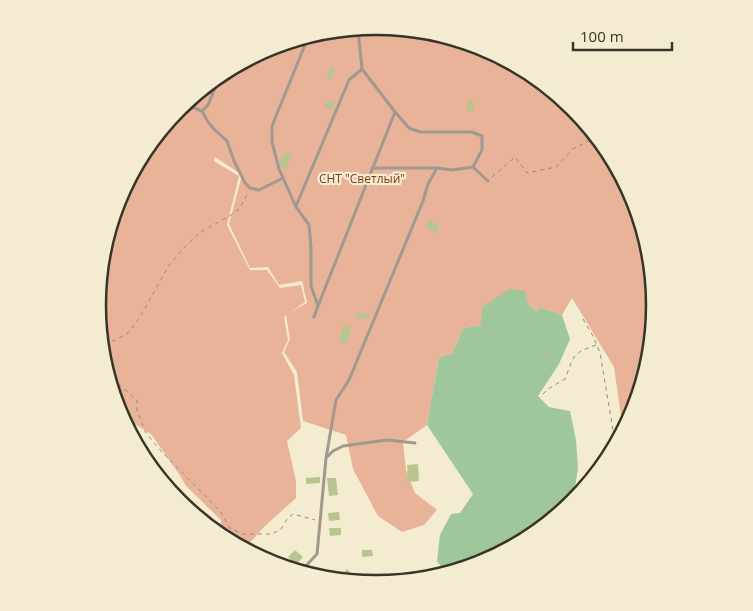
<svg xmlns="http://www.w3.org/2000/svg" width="753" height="611" font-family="'Open Sans',sans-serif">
<rect width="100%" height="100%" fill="#f4ecd0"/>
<path fill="#e9b39a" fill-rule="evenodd" d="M376,26L484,48L574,108L635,199L656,306L634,413L623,430L614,367L572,298L562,315L540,307L536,311L528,304L481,325L463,328L452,354L439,357L427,425L403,442L406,470L415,493L437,510L424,525L402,532L378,516L353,469L346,435L303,421L297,372L284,352L290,339L286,315L284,317L288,340L282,353L294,375L301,428L287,441L296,481V498L264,527L246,547L221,531V520L186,486L179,474L151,434L120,415L118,412L97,305L119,198L179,108L270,47ZM215,157L242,175L229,224L250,268L268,267L279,285L302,281L307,303L291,312L305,302L301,285L280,288L267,270H250L227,225L239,176L214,161Z"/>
<path fill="#a0c79c" d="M510,289L525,291L528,304L536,311L540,307L562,315L570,339L559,364L538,396L549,407L570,411L576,440L578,468L575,488L580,494L574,503L483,564L444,571L437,561L440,535L451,514L460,513L473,494L427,425L439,357L452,354L463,328L481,325L482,307Z"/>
<path fill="#b9c590" d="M330,67L335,69L331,80L326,77Z
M327,100L335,103L333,110L324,107Z
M468,100L474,101L473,111L466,110Z
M286,152L292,154L287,168L279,166V163L282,154L284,155Z
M429,220L440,225L437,233L426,228Z
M357,312L370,316L368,320L363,317L362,319L355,317Z
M344,325L352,329L346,344L338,341Z
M418,464L419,481L408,482L407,465Z
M320,477V483L306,484V478Z
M327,478H336L338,495L329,496Z
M339,512L340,520L329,521L328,513Z
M329,528H341V535L330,536Z
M295,550L303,557L296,565L288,557Z
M362,550H372L373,556L362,557Z
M347,569L360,581L339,577Z"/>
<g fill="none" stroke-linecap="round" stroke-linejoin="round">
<path stroke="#928c79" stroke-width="1" stroke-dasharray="4 4" stroke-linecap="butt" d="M492,177L515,157L527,173L556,167L573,149L594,138
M583,319L593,336L600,353L615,442
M105,345L127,334L140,317L168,267L181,251L199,233L231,215L239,209L248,193
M112,379L137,400V411L146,433L161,451L220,511L230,528L242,534H272L281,529L288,518L293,514L315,520
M543,394L548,389L565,379C574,357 570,354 596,345"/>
<path stroke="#a1988f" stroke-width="3" d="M358,30L362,69L395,112L409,128L420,132H472L482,136V150L473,167L452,170L437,168H372
M307,40L272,126V142L279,169L296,207L309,225L311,248V286L318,306
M184,104L202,111L208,105L217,83
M202,111L208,122L214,129L227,141L234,161L245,183L250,188L259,190L283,178
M473,167L488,181
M296,206L349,80L362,69
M314,317L318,306L395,112
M326,458L336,400L349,380L423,201L428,184L437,168
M302,570L317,554L326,458L333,451L343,446L387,440L415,443"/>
</g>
<g text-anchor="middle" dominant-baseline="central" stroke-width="4.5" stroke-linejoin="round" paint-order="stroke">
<g font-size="12" fill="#7d3b19" stroke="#f4ecd0">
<text x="362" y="178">СНТ "Светлый"</text>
</g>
</g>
<path d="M0 0H753V611H0ZM106 305a270 270 0 1 1 540 0a270 270 0 1 1-540 0Z" fill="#f4ecd0" fill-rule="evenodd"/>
<path fill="none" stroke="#373429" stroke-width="2.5" d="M106 305a270 270 0 1 1 540 0a270 270 0 1 1-540 0Z"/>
<path d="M573 42v8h99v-8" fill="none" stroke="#373429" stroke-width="2.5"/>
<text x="580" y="42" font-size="15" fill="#373429" stroke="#f4ecd0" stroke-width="4" paint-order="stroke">100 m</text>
</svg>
